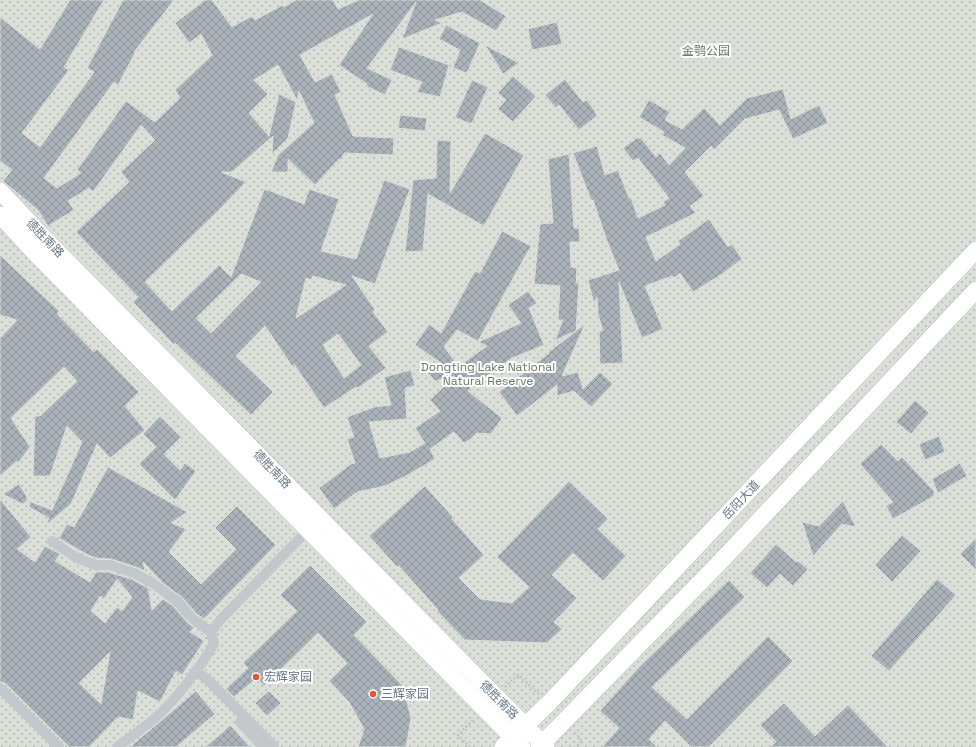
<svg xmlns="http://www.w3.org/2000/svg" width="976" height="747" font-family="'Space Grotesk','Noto Sans SC',sans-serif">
<defs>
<pattern id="green-dots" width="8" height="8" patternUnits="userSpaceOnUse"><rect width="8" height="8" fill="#dadfd7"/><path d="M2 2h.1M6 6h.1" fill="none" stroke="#b4b9b4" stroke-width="1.8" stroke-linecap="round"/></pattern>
<pattern id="building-cross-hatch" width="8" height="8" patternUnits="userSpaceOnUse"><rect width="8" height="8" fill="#aab3b9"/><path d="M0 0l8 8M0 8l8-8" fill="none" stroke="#8e969c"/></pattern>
</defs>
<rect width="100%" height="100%" fill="#fafaf8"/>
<path fill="url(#green-dots)" d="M0,0H976V747H0Z"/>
<path fill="url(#building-cross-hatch)" stroke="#dcdcda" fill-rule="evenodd" d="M70,0H104L64,67L69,70L22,133L40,147L94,72L87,68L123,0H174L134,52L135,53L118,85L114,82L44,178L57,188L81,173L77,170L126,101L155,122L180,98L175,90L212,55L201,34L189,43L175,23L205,0H212L232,27L252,16L255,20L283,5L284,7L296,0H333L338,9L359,0H480L506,16L496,31L462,12L435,20L442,23L402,39L416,2L367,68L392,80L385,95L366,86L367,84L339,65L373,14L300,55L315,82L332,74L341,92L335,95L353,136L394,138L393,155L344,153L341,160L339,159L315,185L288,159V172H271L278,155L314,123L299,91L297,100L278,65L254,80L268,94L249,113L269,136L279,94L296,102L288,138L272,154L273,136L232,172H221L246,182L217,212L145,282L172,311L219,265L231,277L264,190H268L304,204L309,189L339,199L321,251L356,259L384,180L410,189L375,284L352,276L375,310L373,312L388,332L369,346L386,368L358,388L356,387L324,408L294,364L292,366L265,326L236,356L273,392L251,415L175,343L174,345L133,302L138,297L76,232L129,182L121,172L155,140L141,125L93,192L89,188L68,201L74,210L48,226L38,210L3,181L12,170L0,161V17L40,49ZM241,274L261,282L211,333L196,318ZM313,276L346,285L296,318L306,278L311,280ZM338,334L361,365L344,378L323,345Z
M557,22L562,44L532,50L528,29Z
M446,25L480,43L467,73L453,68L460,50L439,39Z
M485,45L519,63L503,74Z
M399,47L449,65L440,97L417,92L422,82L390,70Z
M513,76L536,96L513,122L498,109L506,100L498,93Z
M565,79L583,102L587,100L594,110L597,116L579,130L559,105L556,108L545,95Z
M472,80L488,87L472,123H468L455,117Z
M783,89L791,119L819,105L828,123L793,139L779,110L745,119L714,150L711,146L685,172L704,196L690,206L696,213L646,237L656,261L680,244L678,241L709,219L728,247L732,244L742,259L722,274L693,292L680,273L674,278L672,276L645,286L663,329L642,338L619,282L623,363L600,364L599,331H603L598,314L597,297L594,303L588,280L619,270L607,241L593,200H591L573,153L597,146L605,175L618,170L629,198H631L638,218L665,205L663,202L669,198L638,158L636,160H632L623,148L637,138H641L656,157L660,153L669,165L685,148L662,135L664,132L639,117L649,100L670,112L665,120L682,129L704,108L720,125L747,98Z
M400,115L427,118L425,131L398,128Z
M485,133L524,155L484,226L428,194L423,251L405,252L413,180L436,178L437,140L451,141L450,193Z
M569,154L574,228H579L580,242H570L571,267L577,268L576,283L579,282L576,331L555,340L563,320H558L560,286L534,284L540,224L553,223L548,159Z
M502,231L531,246L478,341L457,330L444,347L459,366L487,346L478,342L521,323L508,305L528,291L537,303L529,308L544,345L512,358L470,388L468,391L502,418L491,434L477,433L471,439L464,443L454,432L430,449L435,459L406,476L385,486L357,492L334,509L319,488L351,464L355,463L347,439L354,437L347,417L374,407L391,405L384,377L411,370L415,386L405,388L407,419L369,422L380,458L410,452L425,443L415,428L440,411L430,400L455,376L435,381L428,373L441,363L415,345L429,324L441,333L475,271L480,273Z
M0,255L59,311L57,314L94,352L97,349L139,392L125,406L145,430L110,458L97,444L71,504L46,525L49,518L29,507L31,502L52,510L82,442L67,426L50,476H33L35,416H40L77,381L64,367L11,418L30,447L18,463L17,461L0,476V338L17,320L0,315Z
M585,324L562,376L578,372L583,389L600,372L613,384L591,407L574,391L557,396V385L517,416L499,392L548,354V355L549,352Z
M915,400L929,413L911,434L896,422Z
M160,416L181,437L164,454L180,470L185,463L196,471L175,500L139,464L156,447L143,434Z
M939,436L945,452L925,460L919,444Z
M881,444L898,461L902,457L934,491V496L893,519L886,506L893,502L860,464Z
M960,463L967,476L938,493L932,479Z
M108,467L187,512L171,523L186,529L169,552L201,584L236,549L215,528L237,506L276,545L204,619L197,614L182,597L164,584L143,562L145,571L136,567L111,559L96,558L86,554L59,538L67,524L74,527Z
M569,481L608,519L598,529L626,556L603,581L573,553L552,575L577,598L554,622L562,629L547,643L465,640L437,611L438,610L399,566L397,567L369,536L425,486L453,517L452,519L484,555L459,578L480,599L512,603L529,587L497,557Z
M19,484L27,497V501L22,504L3,494Z
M0,499L31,537L17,549L35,562L45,546L60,554L55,561L90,582L96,572H108L131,579L148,588L152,610L163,599L173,606L188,623L194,628L190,632L204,641L182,675L176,671L160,702L138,691L133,720L118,717L89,747H69L5,683L0,682ZM117,579L132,597L122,611L117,607L105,623L91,611L100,596L104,599ZM110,652L101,704L79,683Z
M843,501L856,527L842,524L813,556L802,522L819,526Z
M902,535L921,551L892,582L875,565Z
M976,538V570L960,554Z
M776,544L796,562L798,561L808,569L793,586L780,574L767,588L750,573Z
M310,565L367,622L354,635L403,686L411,718L406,747H358L364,729L349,702L329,681L347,663L318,633L264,686L257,678L234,697L226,689L248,668L243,663L297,611L280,595Z
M937,579L956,595L889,671L871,656Z
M729,580L745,597L652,687L687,719L768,636L793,661L709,747H691L665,721L649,739L657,747H602L619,728L600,711L639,667Z
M196,691L215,714L176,747H130Z
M269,691L281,703L267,716L255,703Z
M784,703L815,736L848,705L888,747H770L776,742L760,725Z
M230,725L250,747H205L224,731Z"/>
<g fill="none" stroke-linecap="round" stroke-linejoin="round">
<g stroke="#b5babe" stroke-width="18">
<path id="primary" d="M0,191L44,238L546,747
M0,215L34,252L522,747
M503,747L549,703L976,250
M539,747L720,562L976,290"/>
</g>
<path stroke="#bbbfc2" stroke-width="2" stroke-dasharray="2 2" stroke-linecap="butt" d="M505,687L518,675L539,694
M575,732L582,741L575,747
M470,747L458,735L474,719"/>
<path stroke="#c3c8cc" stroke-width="10" d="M52,541L75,557L95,565H109L134,573L154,584L177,601L193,619L211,632
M196,671L208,680L274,747
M0,688L59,747
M240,722L263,747
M117,747C129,738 142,729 154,719C176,700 199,669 214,644L211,632L221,619L308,530"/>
<use href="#primary" stroke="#fff" stroke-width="17"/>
</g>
<g fill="#e4572e" stroke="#fff" stroke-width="1.5">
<circle cx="256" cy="677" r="4"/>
<circle cx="373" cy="694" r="4"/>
</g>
<g text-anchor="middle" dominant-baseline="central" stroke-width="4" stroke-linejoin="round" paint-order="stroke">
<g font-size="12" fill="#687a64" stroke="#fff">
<text x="706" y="51">金鹗公园</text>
<text x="488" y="367">Dongting Lake National<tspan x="488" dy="14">Natural Reserve</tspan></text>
</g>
<g font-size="12" fill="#657683" stroke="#fff">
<text transform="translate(45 238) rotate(46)">德胜南路</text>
<text transform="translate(272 469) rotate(46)">德胜南路</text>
<text transform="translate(741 500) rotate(-47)">岳阳大道</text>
<text transform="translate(499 700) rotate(45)">德胜南路</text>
</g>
<g font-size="12" fill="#657683" stroke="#fff" text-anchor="start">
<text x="264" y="677">宏辉家园</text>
<text x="381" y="694">三辉家园</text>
</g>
</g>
</svg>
